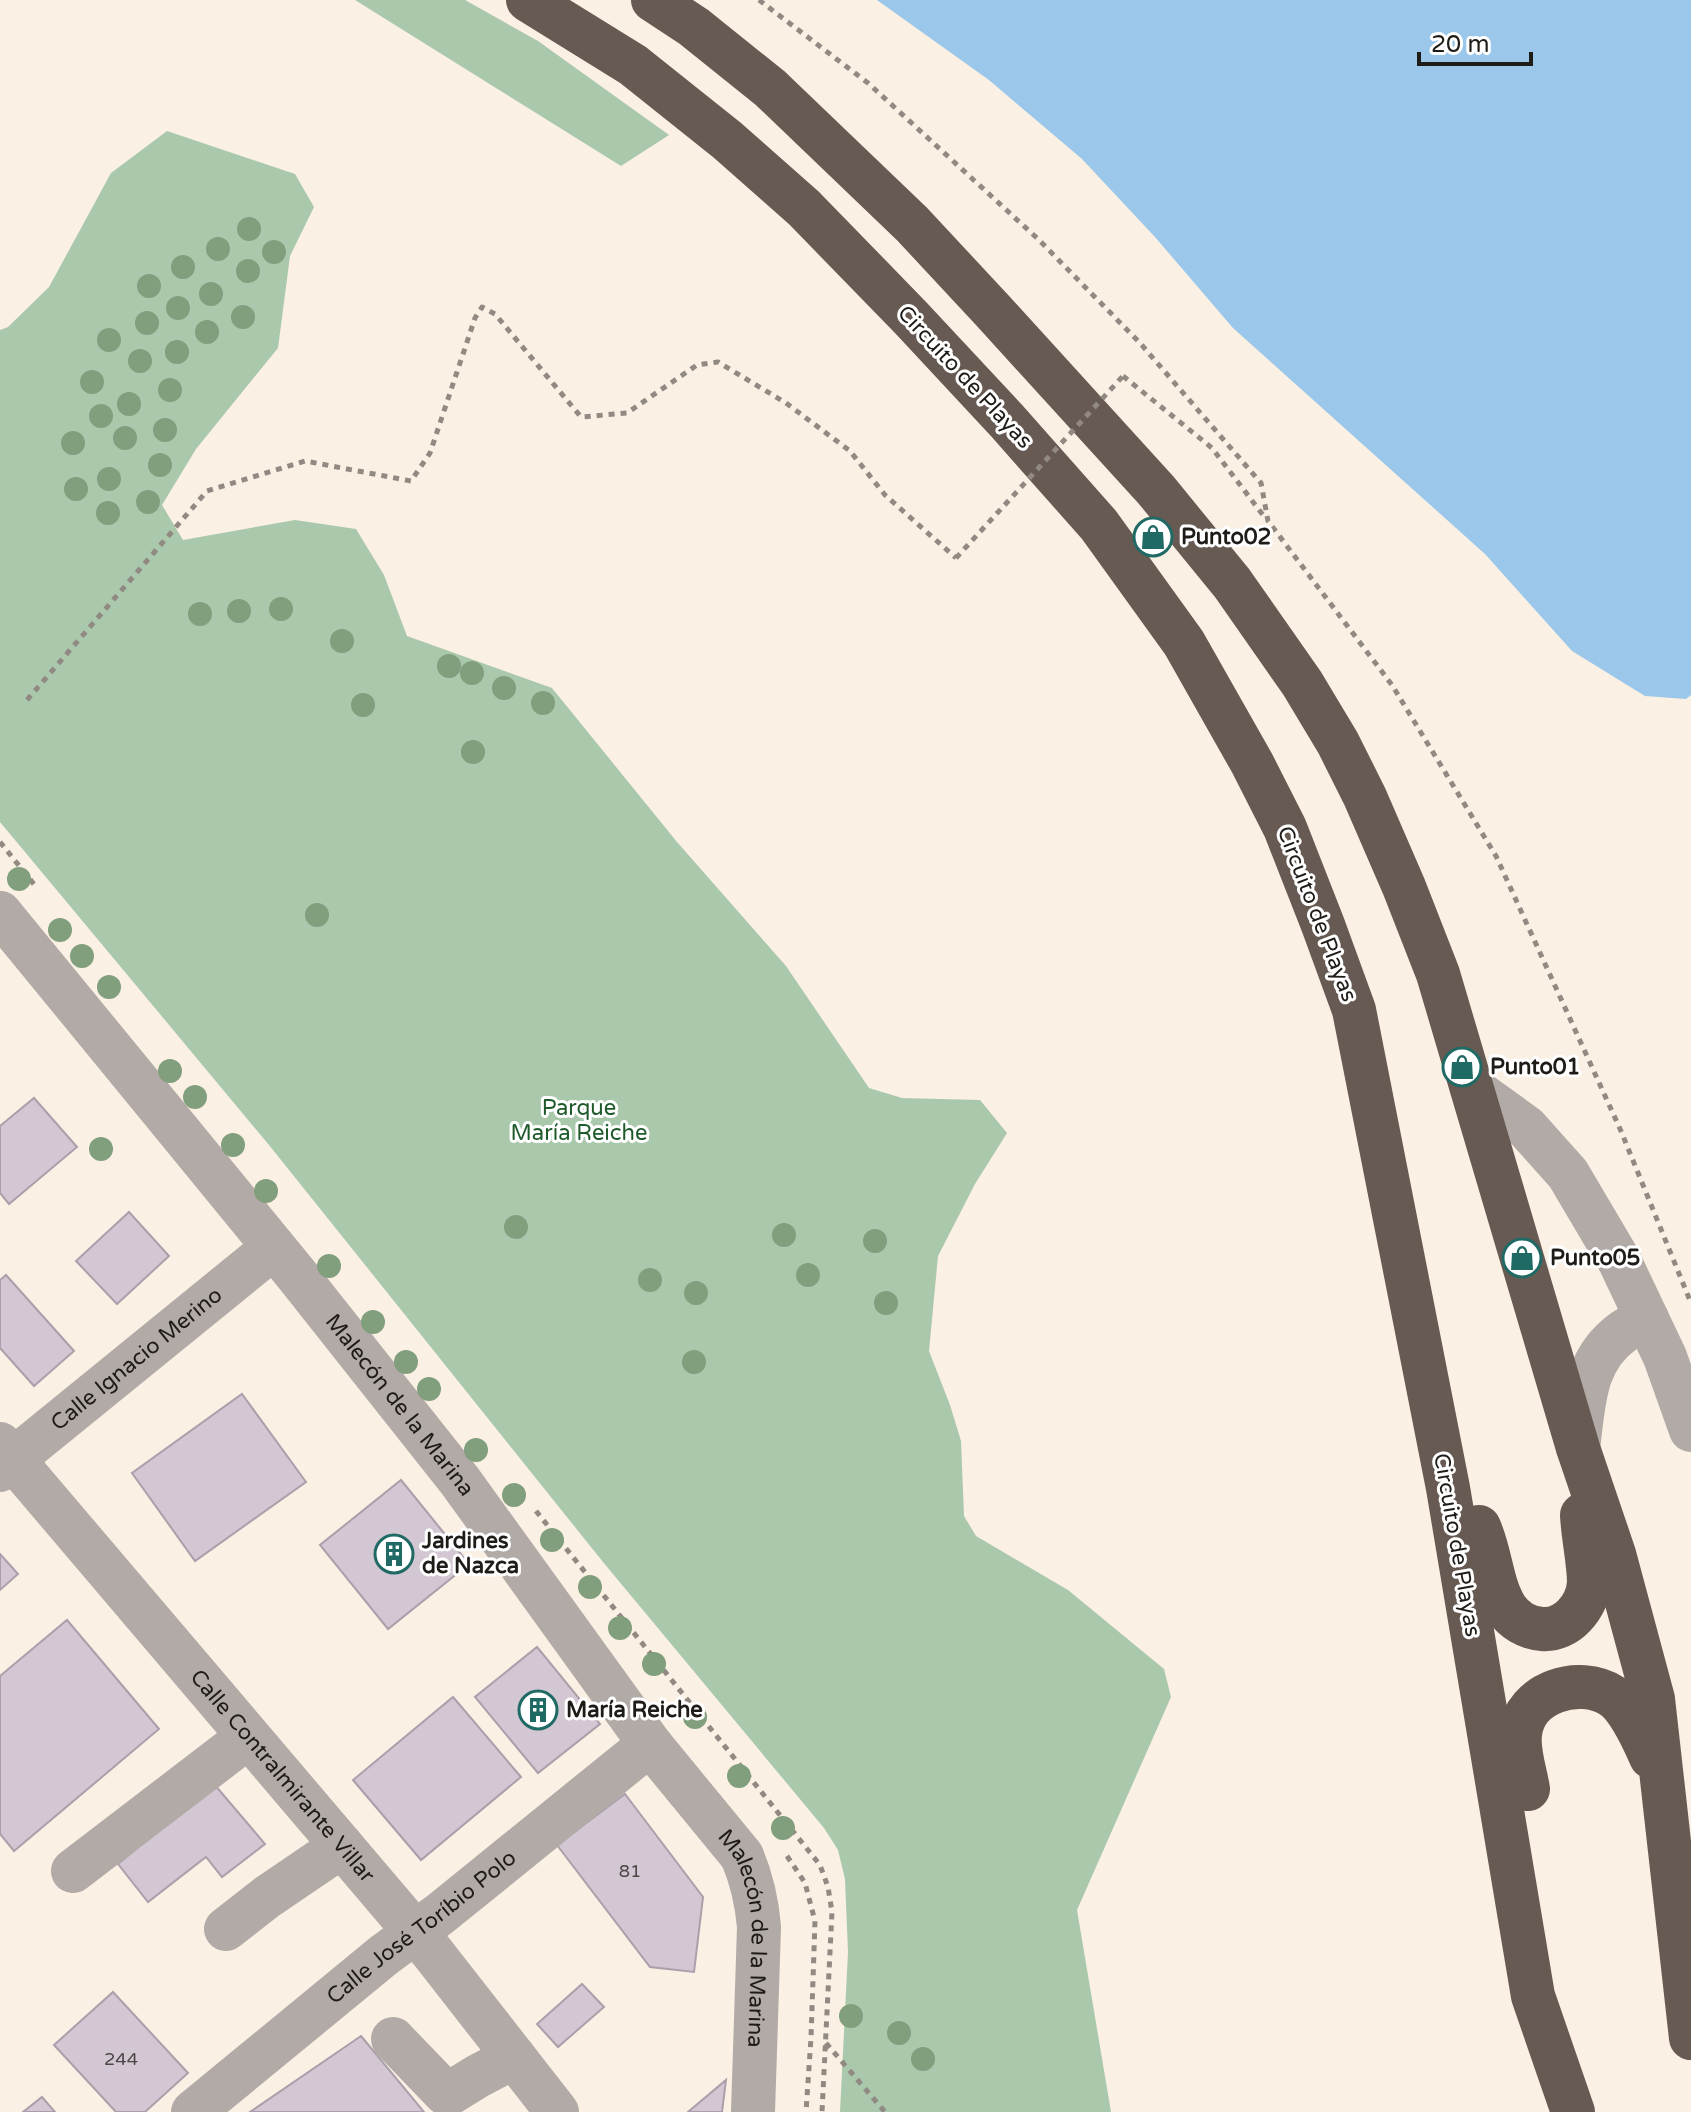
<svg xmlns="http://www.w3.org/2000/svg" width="1691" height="2112" font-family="'Varela Round',sans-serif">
<rect width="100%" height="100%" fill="#faf0e3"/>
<path fill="#aac8ac" d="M355,0H465L538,41L669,135L621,166Z
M167,131L295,174L314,207L290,256L278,348L196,449L162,505L183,540L295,520L356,529L384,575L407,636L552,688L677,842L786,966L869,1088L902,1098L980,1100L1007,1133L975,1184L938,1256L929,1351L950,1405L961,1441L964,1516L976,1536L1068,1590L1164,1669L1171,1697L1077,1910L1111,2112H840L848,1952L845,1879L838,1850L824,1828L603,1562L269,1145L0,822V330L8,327L49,287L111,173Z"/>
<path fill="#9ac7ea" d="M877,0H1691V695L1686,699L1645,696L1572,651L1485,554L1233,328L1155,237L1082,159L989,80Z"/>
<path fill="#d2c7d2" stroke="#aa9faa" stroke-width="2" d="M34,1098L77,1147L9,1204L0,1193V1126Z
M129,1212L169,1256L117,1304L76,1261Z
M6,1275L74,1351L34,1386L0,1348V1280Z
M242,1394L306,1482L195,1561L132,1473Z
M401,1480L469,1564L388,1629L320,1545Z
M0,1554L18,1574L0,1590Z
M67,1620L159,1729L14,1851L0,1834V1676Z
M537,1647L600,1724L538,1773L475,1697Z
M453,1697L521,1777L421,1860L353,1780Z
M214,1784L265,1844L222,1877L206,1857L148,1902L118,1864Z
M625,1794L703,1897L694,1972L650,1967L557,1845Z
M582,1984L604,2007L558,2047L537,2024Z
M113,1992L188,2073L145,2112H116L54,2045Z
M361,2036L424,2112H250Z
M726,2080L722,2112H688Z
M42,2097L55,2112H23Z"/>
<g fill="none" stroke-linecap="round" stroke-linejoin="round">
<path stroke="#918a82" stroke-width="5" stroke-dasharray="6 6" stroke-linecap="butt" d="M759,0L868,83L1038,239L1140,343L1261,483L1268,521L1392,685L1496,856L1621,1131L1691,1303
M1123,376L1212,448L1266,519
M27,700L207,491L305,461L411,481L430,453L475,318L482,307L495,314L581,417L627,413L697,365L718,362L786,403L850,451L885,495L956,558
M0,842L37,888
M536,1511L820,1865L828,1887L832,1912L822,2112
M787,1856L805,1883L815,1921L811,2038L806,2112
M826,2043L885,2112"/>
<g stroke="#b1aaa7" stroke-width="44">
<path id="s1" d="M0,913L296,1274L460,1481L650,1744L742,1856C752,1880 757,1901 759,1927L753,2112"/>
<path d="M1472,1088L1526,1127L1568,1174L1620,1262L1665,1357L1691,1430"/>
<path id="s2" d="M0,1444L432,1952L557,2112"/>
<path d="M1578,1448C1584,1403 1583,1360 1624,1331C1631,1326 1640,1323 1647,1319"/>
<path id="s3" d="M0,1470L273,1248"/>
<path d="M73,1871L248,1737"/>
<path d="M226,1929L267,1897L342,1846"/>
<path d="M393,2039L445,2093L452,2092L478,2076L514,2057"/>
<path id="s4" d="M193,2112L384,1955L440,1914L650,1744"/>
</g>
<path stroke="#675a53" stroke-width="44" d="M528,0L633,65L727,140L804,208L911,318L1007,421L1099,525L1184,643L1252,763L1285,828L1323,925L1354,1010L1448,1488L1533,1996L1573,2112
M653,0L694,27L770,88L912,224L993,311L1156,490L1232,583L1302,683L1338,743L1365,797L1404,887L1438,974L1578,1448L1614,1554L1653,1699L1691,2038
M1479,1527C1491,1553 1491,1584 1506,1608C1514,1620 1527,1628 1542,1629C1567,1631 1587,1607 1589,1583C1589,1562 1583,1537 1582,1515
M1528,1789C1525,1771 1518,1752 1520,1734C1524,1692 1579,1675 1612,1696C1629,1707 1643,1739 1651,1757"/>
<path stroke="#918a82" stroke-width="5" stroke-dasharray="6 6" stroke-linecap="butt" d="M956,558L1123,376"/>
</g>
<g fill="#819e7d">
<circle cx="249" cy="229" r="12"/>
<circle cx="218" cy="249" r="12"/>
<circle cx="274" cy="252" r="12"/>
<circle cx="183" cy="267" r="12"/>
<circle cx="248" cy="271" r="12"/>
<circle cx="149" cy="286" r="12"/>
<circle cx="211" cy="294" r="12"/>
<circle cx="178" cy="308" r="12"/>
<circle cx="243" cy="317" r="12"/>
<circle cx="147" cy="323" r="12"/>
<circle cx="207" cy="332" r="12"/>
<circle cx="109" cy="340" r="12"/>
<circle cx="177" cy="352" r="12"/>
<circle cx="140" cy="361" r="12"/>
<circle cx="92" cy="382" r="12"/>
<circle cx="170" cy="390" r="12"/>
<circle cx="129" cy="404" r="12"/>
<circle cx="101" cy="416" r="12"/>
<circle cx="165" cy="430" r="12"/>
<circle cx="125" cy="438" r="12"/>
<circle cx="73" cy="443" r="12"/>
<circle cx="160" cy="465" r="12"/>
<circle cx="109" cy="479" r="12"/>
<circle cx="76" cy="489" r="12"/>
<circle cx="148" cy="502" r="12"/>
<circle cx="108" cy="513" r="12"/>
<circle cx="281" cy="609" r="12"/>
<circle cx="239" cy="611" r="12"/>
<circle cx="200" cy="614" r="12"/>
<circle cx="342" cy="641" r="12"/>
<circle cx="449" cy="666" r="12"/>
<circle cx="472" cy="673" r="12"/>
<circle cx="504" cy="688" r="12"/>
<circle cx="543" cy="703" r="12"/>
<circle cx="363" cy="705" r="12"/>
<circle cx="473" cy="752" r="12"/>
<circle cx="19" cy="879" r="12"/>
<circle cx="317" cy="915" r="12"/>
<circle cx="60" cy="930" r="12"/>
<circle cx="82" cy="956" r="12"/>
<circle cx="109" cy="987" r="12"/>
<circle cx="170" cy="1071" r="12"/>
<circle cx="195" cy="1097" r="12"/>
<circle cx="233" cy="1145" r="12"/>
<circle cx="101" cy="1149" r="12"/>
<circle cx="266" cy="1191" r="12"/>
<circle cx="516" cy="1227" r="12"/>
<circle cx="784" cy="1235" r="12"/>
<circle cx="875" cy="1241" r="12"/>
<circle cx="329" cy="1266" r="12"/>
<circle cx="808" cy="1275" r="12"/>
<circle cx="650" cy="1280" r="12"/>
<circle cx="696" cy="1293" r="12"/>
<circle cx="886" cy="1303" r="12"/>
<circle cx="373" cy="1322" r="12"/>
<circle cx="406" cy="1362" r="12"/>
<circle cx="694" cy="1362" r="12"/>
<circle cx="429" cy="1389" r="12"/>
<circle cx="476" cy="1450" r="12"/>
<circle cx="514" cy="1495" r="12"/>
<circle cx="552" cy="1540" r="12"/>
<circle cx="590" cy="1587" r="12"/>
<circle cx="620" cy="1628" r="12"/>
<circle cx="654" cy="1664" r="12"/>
<circle cx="695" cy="1717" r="12"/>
<circle cx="739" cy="1776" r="12"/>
<circle cx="783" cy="1828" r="12"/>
<circle cx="851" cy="2016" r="12"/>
<circle cx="899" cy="2033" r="12"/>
<circle cx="923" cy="2059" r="12"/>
</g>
<defs>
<g id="shop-ring" transform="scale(2)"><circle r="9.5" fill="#fff" stroke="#206a65" stroke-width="1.5"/><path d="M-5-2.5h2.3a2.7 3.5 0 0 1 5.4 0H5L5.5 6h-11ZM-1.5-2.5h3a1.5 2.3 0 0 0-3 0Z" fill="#206a65"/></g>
<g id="building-ring" transform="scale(2)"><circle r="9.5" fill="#fff" stroke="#206a65" stroke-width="1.5"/><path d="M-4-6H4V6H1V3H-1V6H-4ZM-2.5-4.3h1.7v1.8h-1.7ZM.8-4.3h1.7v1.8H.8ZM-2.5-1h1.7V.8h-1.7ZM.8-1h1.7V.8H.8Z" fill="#206a65"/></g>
</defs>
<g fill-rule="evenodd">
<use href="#shop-ring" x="1153" y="537"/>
<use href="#shop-ring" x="1462" y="1067"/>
<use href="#shop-ring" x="1522" y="1258"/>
<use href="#building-ring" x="394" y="1554"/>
<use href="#building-ring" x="538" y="1710"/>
</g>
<g text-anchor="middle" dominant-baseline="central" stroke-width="6" stroke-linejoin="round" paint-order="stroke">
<g font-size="18" fill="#4c4646">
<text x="630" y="1871">81</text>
<text x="121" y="2059">244</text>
</g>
<g font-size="22" fill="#1f1b17" stroke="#fff">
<text transform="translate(965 377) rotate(47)">Circuito de Playas</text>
<text transform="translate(1317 914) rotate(69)">Circuito de Playas</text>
<text stroke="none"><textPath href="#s3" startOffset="176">Calle Ignacio Merino</textPath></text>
<text stroke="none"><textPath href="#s1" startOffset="634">Malecón de la Marina</textPath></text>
<text transform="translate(1457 1545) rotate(80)">Circuito de Playas</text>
<text stroke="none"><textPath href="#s2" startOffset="436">Calle Contralmirante Villar</textPath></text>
<text stroke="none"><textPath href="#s4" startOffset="294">Calle José Toríbio Polo</textPath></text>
<text stroke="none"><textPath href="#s1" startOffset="1282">Malecón de la Marina</textPath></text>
</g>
<g font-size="22" font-weight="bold" fill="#1f1b17" stroke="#fff" text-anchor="start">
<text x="1181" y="537">Punto02</text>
<text x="1490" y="1067">Punto01</text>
<text x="1550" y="1258">Punto05</text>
<text x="422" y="1541">Jardines<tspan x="422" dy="25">de Nazca</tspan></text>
<text x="566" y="1710">María Reiche</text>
</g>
<g font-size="22" fill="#1e5a2a" stroke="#fff">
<text x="579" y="1108">Parque<tspan x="579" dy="25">María Reiche</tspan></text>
</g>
</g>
<path d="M1419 52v12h112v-12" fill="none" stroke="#1f1b17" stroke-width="4"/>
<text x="1431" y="52" font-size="24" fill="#1f1b17" stroke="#ffffff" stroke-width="6" paint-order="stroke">20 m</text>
</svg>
